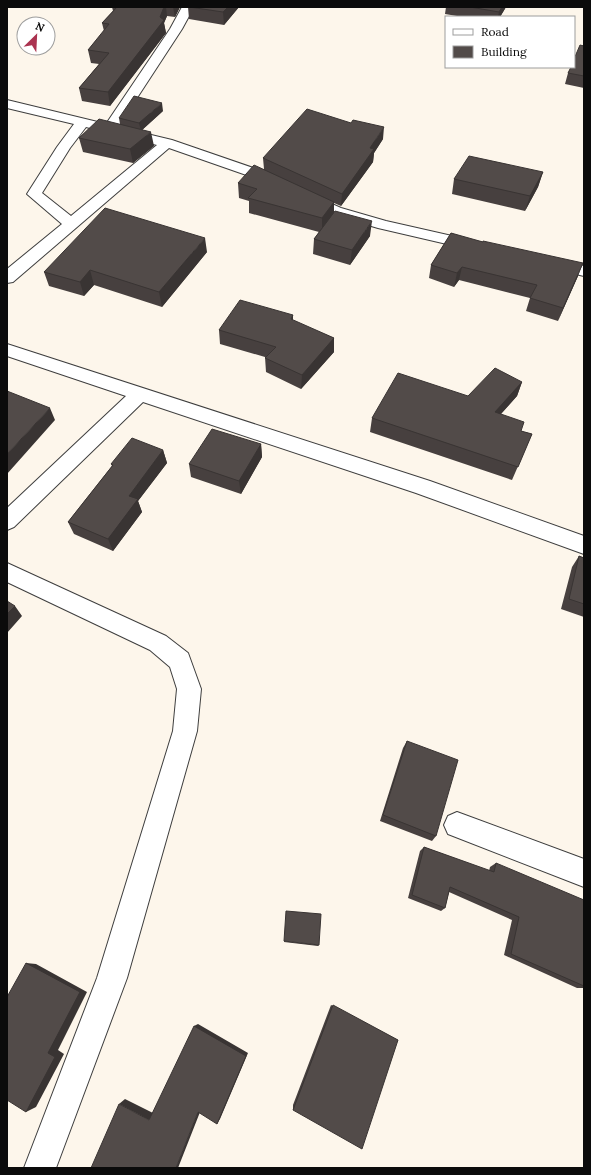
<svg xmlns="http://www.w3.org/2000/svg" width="591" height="1175" font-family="Lora,serif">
<rect width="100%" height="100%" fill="#fdf6eb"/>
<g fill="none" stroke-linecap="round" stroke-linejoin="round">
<g stroke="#3e3e3e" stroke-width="2">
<path id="minor" d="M182,7H194L182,29L118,127L172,140L265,172L281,180L283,183L281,186L276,187L271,186L255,178L169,148L13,282L7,283V269L62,224L27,194L57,147L74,124L7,108V100L106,124L170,29ZM86,127L157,145L71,216L42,193L70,148Z
M307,193L341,208L386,221L483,243L485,246L483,249L477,251L378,228L331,214L302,200L300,197L302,194Z
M552,258L584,266V276L546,267L544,263L546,259Z
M7,344L430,481L584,536V554L416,493L143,402L14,527L7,530V508L126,396L7,356Z
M7,563L166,636L188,653L201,689L197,731L127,978L56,1168H24L97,978L173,731L177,689L170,667L150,650L7,582Z
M457,812L584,859V887L448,834L444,825L448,816Z"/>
</g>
<use href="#minor" fill="#fff" fill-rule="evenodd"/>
</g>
<path fill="#47403f" d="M112,7H180L175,17L167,16L164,23L166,33L110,106L82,101L79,88L99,64L91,63L88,50L104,31L102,23L113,11Z
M188,7H239L224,25L189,19Z
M446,7H506L500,17H463L445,14Z
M584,46V88L565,84L568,73Z
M163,111L142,130L154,146L133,163L83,152L79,138L120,124L119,118Z
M383,139L374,153L373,162L341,206L334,203V213L370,236L350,265L313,254L314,239L319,232L249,213V201L239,198L238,183L264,169L263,158Z
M543,172L538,187L525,211L452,194L454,179Z
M451,233L578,276L558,321L526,311L530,298L459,280L454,287L429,278L431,265Z
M207,252L162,307L94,285L84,296L49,286L44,272Z
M293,315V321L334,338V352L301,389L266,372L265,357L220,344L219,330Z
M522,382L517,396L501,414L521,431L532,434L512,480L370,432L372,418L468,396Z
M261,444L262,457L241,494L191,477L189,464Z
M163,450L167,463L138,501L142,512L113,551L74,534L68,522L112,466L111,464Z
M579,556L584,558V617L561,609L572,567Z
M407,741L436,836L432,841L380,821L403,748Z
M424,847L489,871L490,867L496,863L584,986V988H577L504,955L512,920L449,892L445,908L441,911L408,898L420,851Z
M284,941L319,945L318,946L284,942Z
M331,1005L398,1040L293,1110V1105Z"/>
<path fill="#393433" d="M164,7H166L167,16L164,23L166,33L110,106L108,92L160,17Z
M173,7H180L175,17Z
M228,7H239L224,25L223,12Z
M502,7H506L500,17H498L499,12Z
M162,103L163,111L141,131L139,123Z
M384,127L383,139L374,153L373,162L341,206L342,194L370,148Z
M151,132L154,146L133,163L130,149Z
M543,172L538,187L525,211L530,196Z
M334,202V216L322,232V218Z
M372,221L370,236L350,265L352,250Z
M205,238L207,252L162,307L159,292Z
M583,263L578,276L558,321L563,308Z
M462,267L459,280L454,287L457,273Z
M90,270L94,285L84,296L80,282Z
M293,315V329L291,319Z
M334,338V352L301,389L302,375Z
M522,382L517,396L490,426L495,412Z
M50,408L55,420L7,474V454Z
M261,444L262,457L241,494L239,481Z
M163,450L167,463L138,501L142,512L113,551L108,539L129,496Z
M15,606L22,616L7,633V614Z
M26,963L36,964L87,992L58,1050L64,1054L36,1107L26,1112L48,1053Z
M198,1024L248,1053L220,1119L217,1124L194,1026Z
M125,1099L155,1114L149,1120L119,1104Z
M202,1107L178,1168H176L198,1112Z"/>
<path fill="#524b49" stroke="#393433" d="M117,7H164L160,17L164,20L108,92L79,88L109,53L88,50L109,24L102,23Z
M189,7H228L223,12Z
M470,7H502L499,12Z
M580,45L584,46V76L568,73L571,67H574V59Z
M134,96L162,103L139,123L119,118Z
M307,109L351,123L353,120L384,127L370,148L374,149L342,194L263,158Z
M99,119L151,132L130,149L79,138Z
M469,156L543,172L530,196L454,179Z
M254,165L334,202L322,218L248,198L257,189L238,183Z
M105,208L205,238L159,292L90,270L80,282L44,272Z
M335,211L372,221L352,250L314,239Z
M451,233L483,242V241L583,263L563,308L530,298L537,285L462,267L457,273L431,265Z
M240,300L293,315L291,319L334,338L302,375L265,358L276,347L219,330Z
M495,368L522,382L495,412L524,422L521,431L532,434L518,467L372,418L398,373L468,396Z
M7,391L50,408L7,454Z
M212,429L261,444L239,481L189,464Z
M132,438L163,450L129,496L138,499L108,539L68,522L113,465L111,464Z
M579,556L584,558V604L569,599Z
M7,601L15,606L7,614Z
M407,741L458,760L436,836L383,815Z
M424,847L494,872L496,863L584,900V986L511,954L519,917L450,887L445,908L412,895Z
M286,911L321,914L319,945L284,941Z
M26,963L80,992L48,1053L55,1057L26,1112L7,1100V997Z
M333,1005L398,1040L362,1149L293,1110Z
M194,1026L246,1056L217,1124L198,1112L176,1168H91L119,1104L149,1120Z"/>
<rect width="591" height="1175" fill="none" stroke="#0b0b0b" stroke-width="16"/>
<rect x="445" y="16" width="130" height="52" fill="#ffffff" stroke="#9d9d9d"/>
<rect x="453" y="29" width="20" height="6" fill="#ffffff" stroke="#9d9d9d"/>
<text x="481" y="36" font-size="12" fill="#0b0b0b">Road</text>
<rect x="453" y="46" width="20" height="12" fill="#524b49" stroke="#9d9d9d"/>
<text x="481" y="56" font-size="12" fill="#0b0b0b">Building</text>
<g transform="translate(36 36) rotate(24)"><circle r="19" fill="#ffffff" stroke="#9d9d9d"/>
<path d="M0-3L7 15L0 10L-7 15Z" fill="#ab3350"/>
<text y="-6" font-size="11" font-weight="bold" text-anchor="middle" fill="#0b0b0b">N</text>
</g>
</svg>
